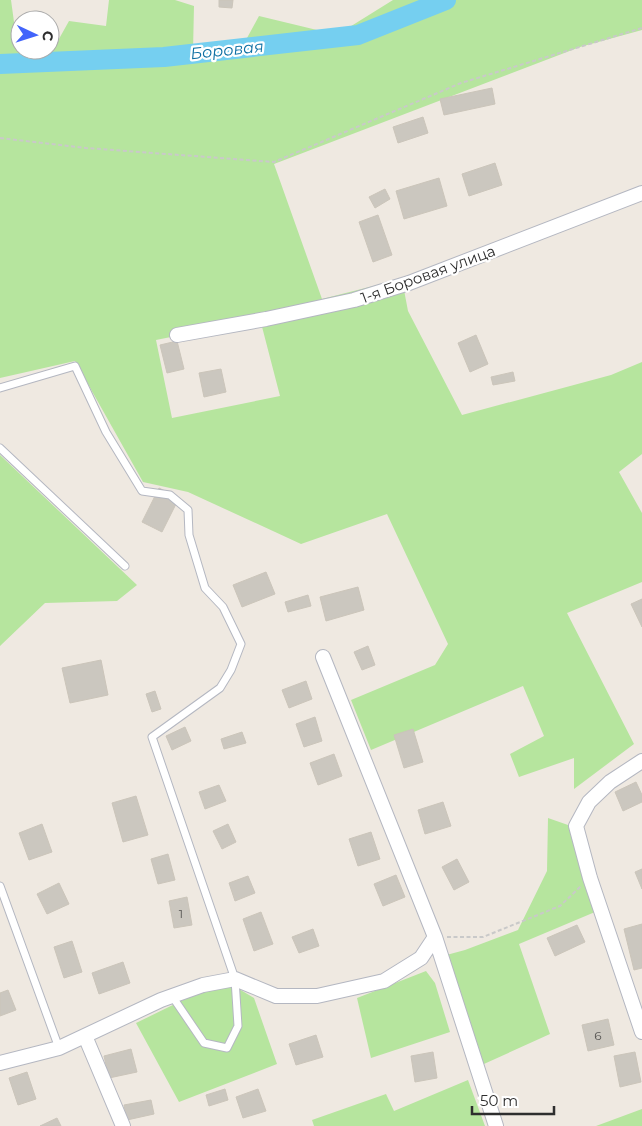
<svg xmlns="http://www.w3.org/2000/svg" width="642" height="1126" font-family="Montserrat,sans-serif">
<rect width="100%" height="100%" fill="#efe9e1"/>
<path fill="#b6e59e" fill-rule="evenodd" d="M0,0H11L17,44H20V50H50V46H55L69,21L106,26L109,0H175L194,6L193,51L241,49L259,16L317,30L340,33L393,0H642V30L580,47L274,164L322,299L397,280L404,290L408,311L462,415L611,375L642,362V454L619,472L642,513V582L567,613L634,744L574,789V758L519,777L510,754L544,736L523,686L371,750L351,700L435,665L448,644L387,514L301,544L188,492L143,482L75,361L0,378ZM260,319L280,396L172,418L156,340Z
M0,455L137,585L117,601L45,603L0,646Z
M548,818L568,825L595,912L519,944L550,1034L475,1068L439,957L465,950L518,930L547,871Z
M426,971L435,983L450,1032L371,1058L357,998Z
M224,980L254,998L277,1064L179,1102L136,1023Z
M468,1080L485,1126H314L312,1120L386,1094L394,1111Z
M642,1109V1126H596Z"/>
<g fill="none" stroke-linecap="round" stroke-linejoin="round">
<path stroke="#75cff0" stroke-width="20" d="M0,64L164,57L358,35L446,0"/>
</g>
<path fill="#cbc7bf" stroke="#cbc5ba" d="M219,0H233L232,8L219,7Z
M492,88L495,104L444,115L440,99Z
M423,117L428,133L398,143L393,127Z
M495,163L502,185L469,196L462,174Z
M439,178L447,206L404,219L396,191Z
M385,189L390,199L375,208L369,197Z
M378,215L392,255L373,262L359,222Z
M476,335L488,364L470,372L458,343Z
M177,341L184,369L167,373L160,345Z
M221,369L226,392L204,397L199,373Z
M513,372L515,381L493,385L491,377Z
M159,488L179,498L162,532L142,522Z
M266,572L275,594L242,607L233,585Z
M358,587L364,610L326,621L320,597Z
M308,595L311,606L288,612L285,602Z
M642,599V627L631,604Z
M368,646L375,665L362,670L354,652Z
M101,660L108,695L70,703L62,668Z
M306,681L312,699L289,708L282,690Z
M155,691L161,709L152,712L146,694Z
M315,717L322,741L304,747L296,724Z
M185,727L191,741L172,750L166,736Z
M413,729L423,762L404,768L394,735Z
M242,732L246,743L224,749L221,739Z
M334,754L342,776L318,785L310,763Z
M636,782L642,795V802L623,811L615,792Z
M219,785L226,801L205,809L199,792Z
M136,796L148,835L123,842L112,803Z
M443,802L451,826L425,834L418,810Z
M42,824L52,852L29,860L19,833Z
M228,824L236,842L222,849L213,831Z
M371,832L380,859L358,866L349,839Z
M168,854L175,880L158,884L151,859Z
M457,859L469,882L454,890L442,867Z
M642,869V889L635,872Z
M396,875L405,897L383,906L374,884Z
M248,876L255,893L235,901L229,883Z
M59,883L69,904L47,914L37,894Z
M187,897L192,925L174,928L169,901Z
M261,912L273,944L254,951L243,919Z
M642,924V968L634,970L624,929Z
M577,925L585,942L555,956L547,938Z
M313,929L319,946L299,953L292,937Z
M72,941L82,972L64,978L54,947Z
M123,962L130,983L99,994L92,973Z
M8,990L16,1010L0,1016V993Z
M608,1019L614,1045L588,1051L582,1025Z
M316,1035L323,1057L296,1065L289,1044Z
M131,1049L137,1072L109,1078L104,1056Z
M433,1052L437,1078L415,1082L411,1056Z
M635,1052L641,1082L620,1087L614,1056Z
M27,1072L36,1099L18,1105L9,1078Z
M225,1089L228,1100L209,1106L206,1095Z
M258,1089L266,1111L243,1118L236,1097Z
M151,1100L154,1114L127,1120L124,1105Z
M57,1118L61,1126H40Z"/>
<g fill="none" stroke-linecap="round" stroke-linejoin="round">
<g stroke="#b4b7c1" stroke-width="9">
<path id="service" d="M0,388L75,366L106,432L142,491L170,495L188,510L189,535L205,588L223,607L241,644L231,670L220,688L152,737L235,979L238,1026L227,1048L204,1043L172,996
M0,448L125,566
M0,886L59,1048"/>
</g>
<g stroke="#b4b7c1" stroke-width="16">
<path id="minor" d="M177,335L266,319L354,300L409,283L642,193
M642,761L610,782L589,802L576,826L590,878L642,1032
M435,937L496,1126
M85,1036L123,1126
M0,1063L59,1048L161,1000L203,985L235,979L276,996H317L384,981L421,958L435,937L323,657"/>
</g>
<path stroke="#c9c9c9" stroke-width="2" stroke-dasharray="4 2.5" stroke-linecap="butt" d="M0,138L86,148L274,162L461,83L642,28
M447,937H483L560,906L581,886"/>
<use href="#service" stroke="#fff" stroke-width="7"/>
<use href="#minor" stroke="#fff" stroke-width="14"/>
</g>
<g text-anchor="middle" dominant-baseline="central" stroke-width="4.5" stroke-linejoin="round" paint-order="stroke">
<g font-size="12" fill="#555452">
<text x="181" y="913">1</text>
<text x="598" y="1035">6</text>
</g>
<g font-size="15" fill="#2e2e2e" stroke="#fff">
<text transform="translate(428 274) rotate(-20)">1-я Боровая улица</text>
</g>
<g font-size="16" font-style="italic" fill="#0d6fa3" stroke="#fff">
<text transform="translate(227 50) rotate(-6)">Боровая</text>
</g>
</g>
<g transform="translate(35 35) rotate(94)"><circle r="24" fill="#ffffff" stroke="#ababab"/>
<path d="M0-4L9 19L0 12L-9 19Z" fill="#4264fb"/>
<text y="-8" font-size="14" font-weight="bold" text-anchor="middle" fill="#2e2e2e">С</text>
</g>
<path d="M472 1106v8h82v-8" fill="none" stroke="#2e2e2e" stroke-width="2.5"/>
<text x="480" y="1106" font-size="15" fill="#2e2e2e" stroke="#ffffff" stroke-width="4" paint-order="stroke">50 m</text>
</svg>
